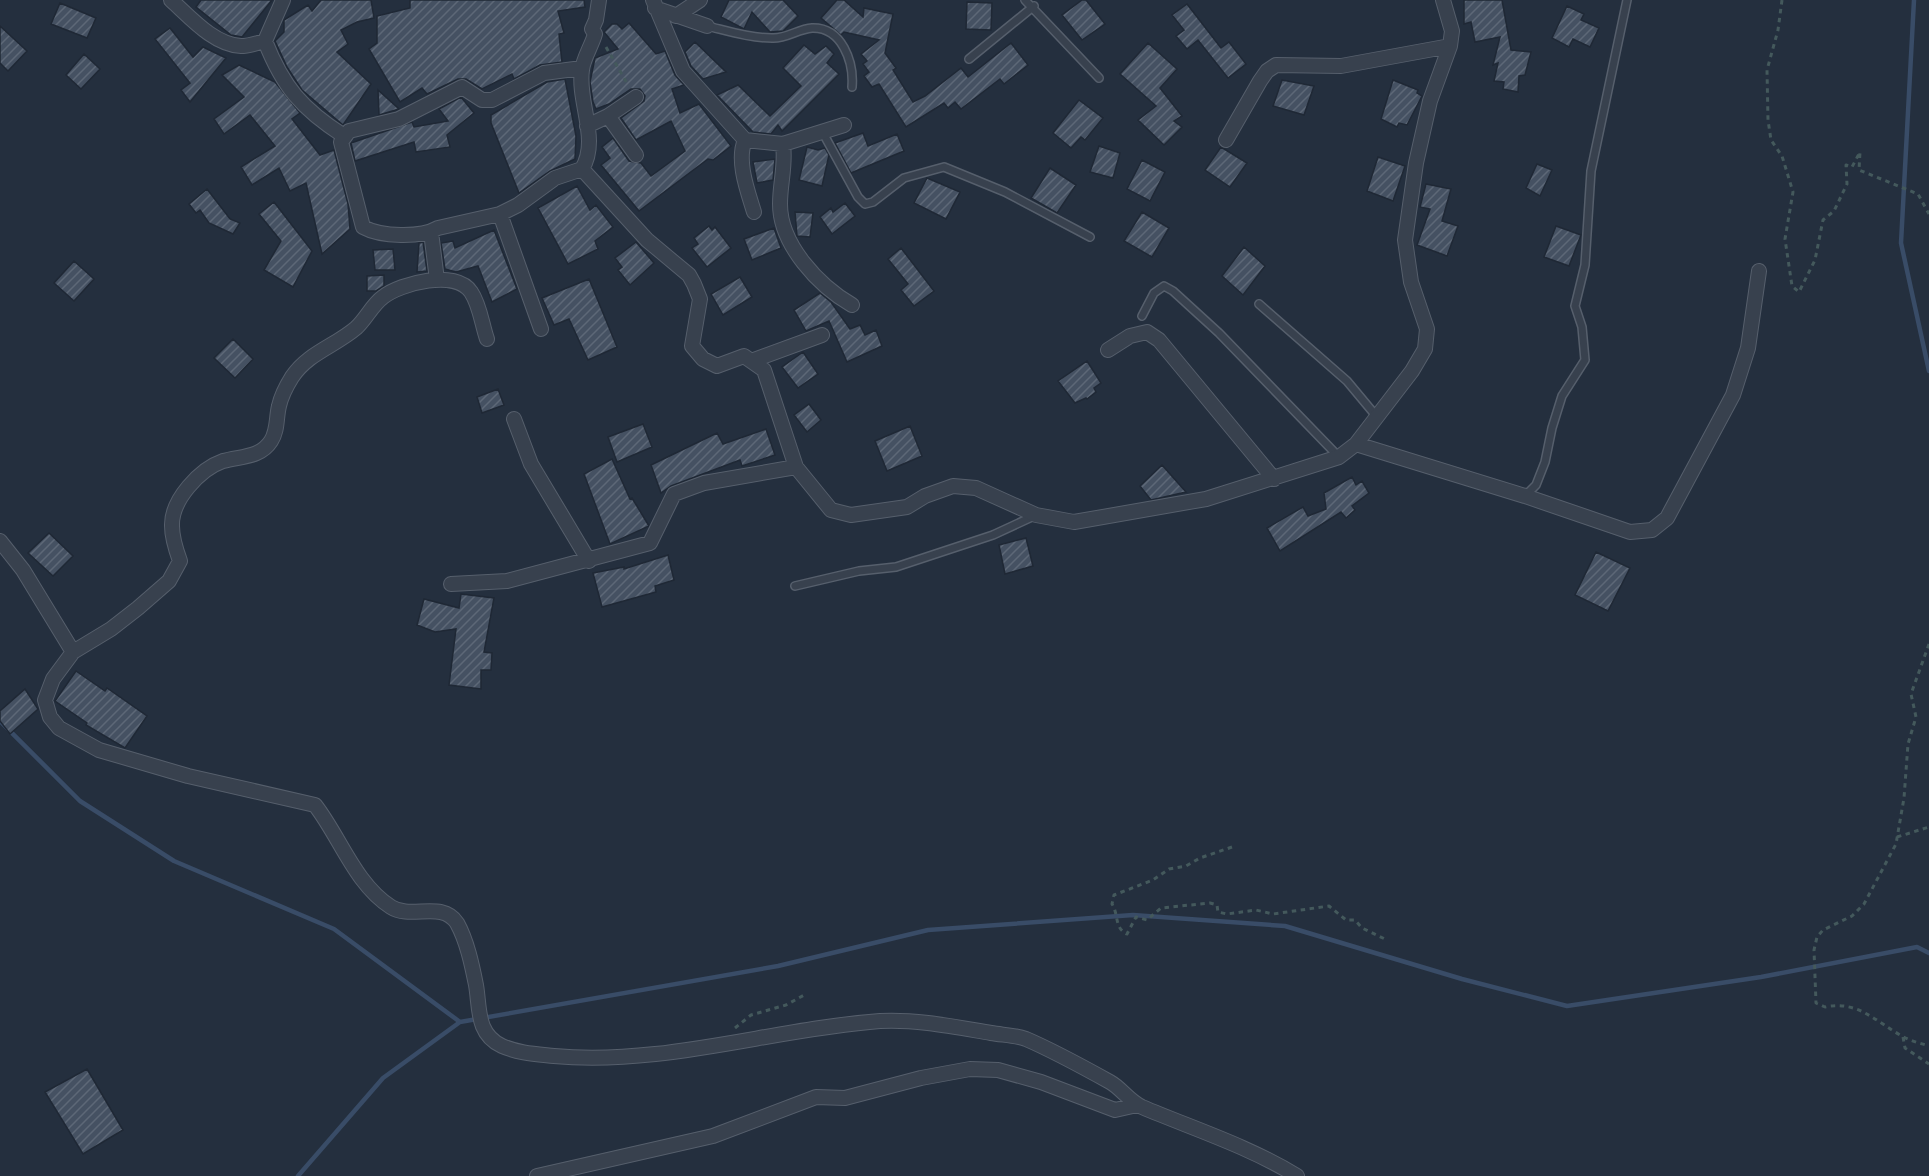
<svg xmlns="http://www.w3.org/2000/svg" width="1929" height="1176" font-family="'IBM Plex Sans',sans-serif">
<defs>
<pattern id="building-hatch" width="6" height="6" patternUnits="userSpaceOnUse" patternTransform="scale(1.5)"><rect width="6" height="6" fill="#455162"/><path d="M-1 1l2-2M0 6l6-6M5 7l2-2" fill="none" stroke="#5d6877"/></pattern>
</defs>
<rect width="100%" height="100%" fill="#242f3e"/>
<g fill="none" stroke-linecap="round" stroke-linejoin="round">
<path stroke="#394c67" stroke-width="4.5" d="M1914,0L1901,243L1929,371
M0,721L80,801L174,861L334,929L460,1022
M298,1176L383,1078L460,1022L778,966L928,930L1133,915L1285,926L1462,979L1567,1006L1761,977L1917,947L1929,953"/>
</g>
<path fill="url(#building-hatch)" stroke="#1f2835" stroke-width="1.5" d="M201,0H272L242,37L231,35L196,7Z
M321,0H371L374,18L357,22L341,30L348,44L337,52L371,84L343,125L302,90L287,67L275,41L284,32V20L308,5L312,11Z
M410,0H584L585,7L558,11L564,33L559,34L562,62L540,65L514,79L512,74L482,89L466,79H458L427,94L422,88L400,102L369,49L377,43V16L410,8Z
M729,0H783L798,16L783,31L770,32L752,12L744,29L721,17Z
M837,0H844L863,17L864,8L893,14L885,53L896,68L893,70L913,102L925,96L961,68L968,77L1011,43L1028,65L1004,84L1000,79L961,109L955,102L948,108L944,103L906,127L879,84L872,87L864,76L869,72L863,64L867,61L861,54L879,40L844,32L841,35L821,18Z
M1082,0H1086L1105,24L1082,40L1062,15Z
M1464,0H1502L1511,50L1531,52L1525,75L1519,76L1518,92L1503,89L1504,82L1494,81L1498,63L1493,65L1500,37L1475,42L1471,22L1464,24Z
M967,2L992,3L991,30L966,29Z
M60,3L96,18L87,38L51,24Z
M1187,4L1221,48L1229,42L1246,64L1228,78L1198,40L1187,49L1176,36L1184,30L1172,15Z
M1567,6L1584,14L1581,20L1599,28L1590,47L1573,39L1569,47L1552,38Z
M629,23L656,54L665,51L675,75L684,85L672,89L680,113L699,104L731,146L713,160L708,159L639,211L601,165L610,158L602,147L613,138L629,161L641,163L651,176L685,151L671,121L636,140L621,118L644,101L645,96L640,89H631L609,104L596,109L593,102L590,82L595,58L618,49L604,32L612,24H617L622,29Z
M0,26L27,51L8,71L0,63Z
M170,28L193,57L203,47L226,58L190,102L181,90L190,83L155,39Z
M695,42L726,72L703,79L691,66L685,52Z
M1148,43L1177,69L1160,88L1182,116L1174,121L1182,127L1164,145L1138,120L1156,106L1120,74Z
M804,45L815,54L826,46L834,54L827,63L839,74L782,131L778,125L771,134L753,132L717,95L738,85L770,116L801,86L783,68Z
M84,54L100,69L81,89L66,75Z
M239,65L275,82L300,113L292,119L320,155L334,150L348,204L350,229L322,254L306,183L290,191L279,168L252,185L241,167L275,146L250,115L224,134L214,119L244,97L222,75Z
M565,79L576,136L575,159L550,171L519,193L491,123V115L547,82Z
M1282,80L1314,86L1304,115L1273,106Z
M1393,80L1418,90L1417,93L1422,96L1407,125L1399,123L1397,127L1381,119Z
M378,90L399,109L379,115Z
M461,97L474,113L447,135L450,147L416,152L414,142L355,161L351,143L412,122L414,127L448,121L439,109Z
M1079,100L1103,118L1085,140L1081,137L1071,148L1053,133Z
M863,133L868,146L897,134L904,151L851,173L835,143Z
M1099,146L1120,153L1113,178L1090,172Z
M807,147L818,150L825,148L829,155L822,186L799,180Z
M1221,147L1247,163L1230,187L1205,170Z
M1378,157L1405,166L1393,201L1367,191Z
M775,159L773,180L757,183L753,162Z
M1142,160L1165,172L1150,201L1127,189Z
M1537,164L1552,170L1540,196L1526,188Z
M1050,168L1076,185L1057,213L1031,198Z
M927,178L960,192L946,219L914,203Z
M1426,184L1451,189L1442,221L1458,226L1447,256L1417,245L1430,209L1420,207Z
M577,186L590,210L596,205L613,227L595,241L598,249L568,264L538,208Z
M207,189L230,219L240,223L233,234L209,223L200,210L196,213L189,204Z
M274,202L312,251L293,287L264,270L281,241L259,214Z
M845,203L855,216L832,234L820,217L831,208L833,212Z
M795,212L813,213L810,237L797,236Z
M1142,212L1169,228L1152,257L1124,241Z
M709,226L712,230L715,227L731,248L707,267L692,248L698,244L694,238Z
M1556,226L1581,235L1569,266L1544,257Z
M774,228L781,248L752,260L744,239Z
M494,230L517,289L492,302L478,266L456,272L445,269L441,243L453,241L455,248Z
M423,242L427,271L417,272L419,243Z
M636,242L654,263L630,285L618,270L622,267L615,258Z
M1244,247L1265,266L1243,295L1222,276Z
M901,248L934,291L914,306L901,290L908,284L888,259Z
M393,249L395,270H375L373,250Z
M74,261L94,279L74,301L54,283Z
M384,275V286L376,291H367V276Z
M740,277L752,297L723,315L711,294Z
M589,279L617,347L588,360L569,319L554,325L542,298Z
M820,293L831,302L850,329L860,325L865,335L876,330L882,346L847,362L829,321L806,331L794,310Z
M233,339L253,359L235,378L214,358Z
M803,352L818,374L798,388L782,367Z
M1087,361L1101,383L1094,388L1096,392L1087,399L1086,398L1075,403L1058,381Z
M498,389L504,405L482,413L477,397Z
M809,404L821,420L807,432L794,415Z
M643,424L652,447L617,462L608,437Z
M910,426L922,456L887,471L875,441Z
M766,429L775,455L742,466L740,460L671,486L661,493L651,465L717,433L723,444Z
M612,459L630,499L632,498L649,526L610,544L584,474Z
M1162,465L1186,492L1151,500L1140,486Z
M1352,477L1356,485L1362,481L1369,493L1352,506L1355,510L1346,518L1341,512L1280,551L1267,528L1303,507L1308,516L1326,509L1324,493Z
M49,533L73,556L53,576L28,553Z
M1026,538L1033,566L1005,574L999,545Z
M1596,552L1630,568L1608,611L1575,595Z
M668,555L674,580L655,586L656,592L602,607L593,573L624,567V569Z
M461,594L494,598L484,652L492,653L491,670H481V689L449,685L456,629L435,632L417,625L424,599L459,608Z
M76,671L105,691L107,688L147,716L125,748L86,725L87,723L55,701Z
M25,689L38,709L10,734L0,721V711Z
M87,1069L123,1130L83,1154L45,1092Z"/>
<g fill="none" stroke-linecap="round" stroke-linejoin="round">
<g stroke="#565f6c" stroke-width="10">
<path id="service" d="M1025,0L1099,78
M707,26C728,31 750,38 772,38C786,39 798,29 812,28C842,27 854,62 852,87
M969,59L1034,6
M823,133L858,197L865,204L873,202L904,178L944,167L1005,192L1090,237
M1259,304L1347,381L1377,417
M1142,316L1154,293L1164,286L1173,291L1219,333L1339,457
M1525,496L1536,485L1545,462L1552,428L1562,396L1585,360L1582,327L1575,306L1585,265L1591,171L1627,0
M795,586L859,571L896,567L993,535L1034,516"/>
</g>
<g stroke="#565f6c" stroke-width="16">
<path id="minor" d="M171,0C190,17 214,45 241,46C249,46 257,43 265,41L283,0
M653,0L683,71L745,140L783,144L844,125
M655,8L707,26
M676,16L700,0
M265,41C283,87 302,109 344,136
M582,68L544,73L492,100H482L462,87L399,119L349,131L341,142L363,227C381,237 421,238 438,228L500,214L518,205L555,178L582,169C600,140 577,101 582,70C583,59 592,45 595,34L592,29L596,20L599,0
M608,116L636,155
M587,126L608,116L636,97
M745,140C736,161 748,192 754,212
M1226,140L1260,81L1267,71L1276,65L1341,66L1450,46
M783,144C786,165 780,183 780,204C780,245 819,286 852,305
M582,169L647,240L689,275L694,284L700,299L692,346L703,359L717,366L744,356L764,370L796,467L831,510L851,515L907,507L925,496L953,486L976,488L1036,515L1074,522L1206,499L1339,457L1356,444L1412,371L1425,349L1427,329L1411,282L1405,240L1416,163L1430,101L1450,46L1452,31L1443,0
M500,214L541,329
M431,232L437,280
M487,339C482,325 480,305 471,292C456,269 401,283 383,297C372,305 366,319 356,328C335,346 308,353 292,377C287,385 281,397 279,406C276,418 278,430 271,441C260,458 241,456 223,461C200,469 171,500 172,526C172,538 176,550 180,561L169,581L138,608L111,629L73,652L53,679L45,700L50,717L59,728L99,750L188,776L315,805C340,837 355,884 391,907C411,920 442,900 457,923C467,941 472,965 476,985C480,1008 476,1034 502,1046C518,1053 536,1054 554,1056C663,1066 772,1029 880,1021C916,1019 955,1027 991,1033C1002,1035 1015,1035 1026,1039C1054,1051 1083,1067 1110,1082C1121,1088 1129,1101 1142,1107C1194,1129 1248,1146 1297,1176
M1108,350L1130,336L1147,332L1159,340L1274,479
M751,361L822,335
M514,419L531,464L589,561
M1356,444L1525,496L1630,532L1652,530L1667,518L1733,395L1748,348L1759,271
M0,541L23,570L73,652
M451,584L507,581L650,543L674,494L704,483L796,467
M537,1176L713,1136L816,1097L845,1098L921,1078L970,1069L998,1070L1041,1082L1115,1110L1137,1105"/>
</g>
<path stroke="#44595c" stroke-width="3" stroke-dasharray="4.5 4.5" stroke-linecap="butt" d="M1782,0L1778,30L1767,70L1768,120L1771,140L1782,156L1793,192L1785,239L1792,286L1799,292L1815,260L1823,220L1834,211L1847,184L1846,165L1852,167L1860,152L1859,170L1918,194L1929,214
M606,47L628,85
M1929,644L1911,694L1916,717L1908,744L1904,798L1896,844L1864,904L1852,916L1823,930L1817,937L1814,950L1816,1003L1825,1007C1858,1000 1876,1022 1902,1036C1910,1041 1920,1043 1929,1046
M1897,837L1929,827
M1232,847L1200,858L1186,866L1169,869L1153,880L1114,895L1112,904C1119,915 1114,928 1127,934L1136,917L1147,920L1161,908L1210,903L1217,905L1218,912L1227,914L1256,910L1273,914L1329,906L1346,920H1355L1362,928L1387,940
M735,1028L751,1015L786,1005L806,994
M1903,1037L1905,1048L1929,1064"/>
<use href="#service" stroke="#38414e" stroke-width="7"/>
<use href="#minor" stroke="#38414e" stroke-width="14"/>
</g>
</svg>
